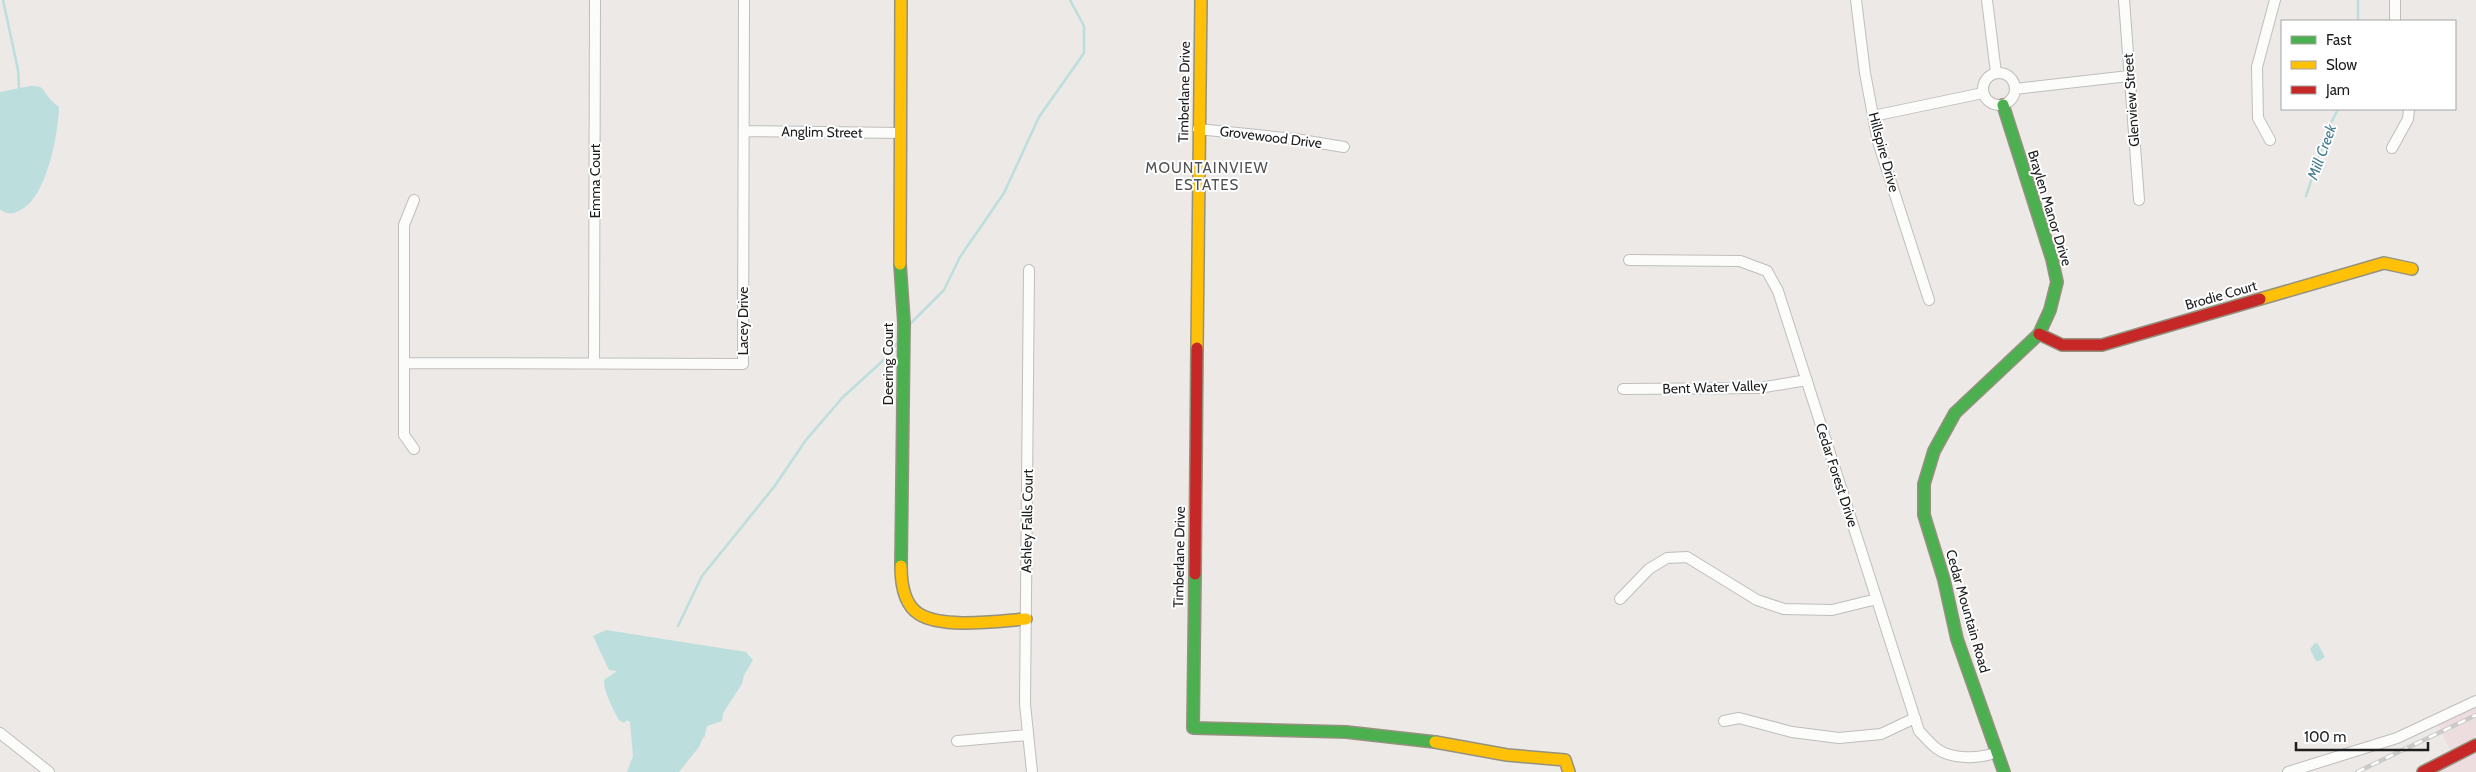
<svg xmlns="http://www.w3.org/2000/svg" width="2476" height="772" font-family="Cabin,sans-serif">
<rect width="100%" height="100%" fill="#ece9e6"/>
<path fill="#eddddf" d="M2476,701V772H2423L2453,756L2436,721Z"/>
<path fill="#bcdedd" d="M30,86C46,86 41,89 50,99C52,102 56,104 59,107C58,135 47,196 21,210C13,214 7,215 0,209V92Z
M606,630L746,652L753,660L744,675L742,684L723,713L722,721L707,726L704,739L703,737L699,747L679,772H627L633,756L630,722L627,720L624,723L619,720C613,709 604,693 604,680L617,671L609,670L593,636Z
M2315,643L2318,644L2325,657L2319,661H2316L2310,649Z"/>
<g fill="none" stroke-linecap="round" stroke-linejoin="round">
<path stroke="#bcdedd" stroke-width="2.5" d="M3,0L18,70L19,88
M2358,21V0
M2306,196L2328,129L2338,109
M910,324L944,290L960,257L1004,193L1039,117L1084,53V26L1070,0
M678,626L702,576L774,487L806,440L843,397L887,357L897,343"/>
<g stroke="#bfbebd" stroke-width="12">
<path id="street" d="M1856,0L1865,73L1878,142L1929,300
M1987,0L1996,73
M2124,0L2139,200
M2395,0V21
M1983 89a16 16 0 1 1 32 0a16 16 0 1 1-32 0Z
M2015,89L2129,76
M1873,116L1983,93
M1198,129L1295,139L1344,147
M744,131L901,133
M2270,140L2258,118L2257,67L2275,0
M2392,148L2408,119L2409,109
M414,200L404,225V435L414,449
M1629,260L1740,261L1767,271L1778,291L1919,731C1925,737 1930,743 1936,748C1951,760 1980,759 1997,752
M1029,270L1025,704L1032,772
M404,363L743,364L744,0
M594,363L595,0
M1623,389L1759,388L1807,380
M1620,599L1649,569L1667,558L1687,557L1757,600L1784,609L1832,610L1877,599
M1724,721L1739,718L1792,732L1839,738L1881,734L1915,718
M0,733L49,772
M957,741L1028,735
M2288,772L2397,738L2476,701"/>
</g>
<g stroke="#95917f" stroke-width="14">
<path id="fast" d="M2003,105L2052,259L2057,282L2050,310L2039,334L1955,413L1934,451L1924,484V515L1944,580L1957,639L2004,772
M900,264L904,323L901,566
M1195,574L1193,728L1346,732L1435,742"/>
</g>
<g stroke="#95917f" stroke-width="14">
<path id="slow" d="M900,264L901,0
M2260,299L2384,263L2412,269
M1197,348L1201,0
M901,566C901,582 903,604 919,614C943,629 998,621 1026,619
M1435,742L1507,755L1565,760L1569,772"/>
</g>
<g stroke="#95917f" stroke-width="14">
<path id="jam" d="M2039,334L2062,345H2102L2260,299
M1195,574L1197,348
M2423,772L2476,745"/>
</g>
<use href="#street" stroke="#fcfcfb" stroke-width="10"/>
<use href="#fast" stroke="#4caf50" stroke-width="11"/>
<use href="#slow" stroke="#ffc107" stroke-width="11"/>
<use href="#jam" stroke="#c62828" stroke-width="11"/>
<g stroke="#cacac9" stroke-width="4.5">
<path id="rail" d="M2357,772L2476,715"/>
</g>
<use href="#rail" stroke="#fff" stroke-width="2.5" stroke-dasharray="8" stroke-linecap="butt"/>
</g>
<g text-anchor="middle" dominant-baseline="central" stroke-width="4" stroke-linejoin="round" paint-order="stroke">
<g font-size="14" fill="#1e1e1e" stroke="#fff">
<text transform="translate(1184 92) rotate(-89)">Timberlane Drive</text>
<text transform="translate(2131 100) rotate(-94)">Glenview Street</text>
<text transform="translate(822 132) rotate(1)">Anglim Street</text>
<text transform="translate(1271 137) rotate(7)">Grovewood Drive</text>
<text transform="translate(1884 152) rotate(75)">Hillspire Drive</text>
<text transform="translate(595 181) rotate(-90)">Emma Court</text>
<text transform="translate(2050 208) rotate(73)">Braylen Manor Drive</text>
<text transform="translate(2221 295) rotate(-16)">Brodie Court</text>
<text transform="translate(743 321) rotate(-90)">Lacey Drive</text>
<text transform="translate(888 364) rotate(-90)">Deering Court</text>
<text transform="translate(1715 387) rotate(-2)">Bent Water Valley</text>
<text transform="translate(1837 475) rotate(72)">Cedar Forest Drive</text>
<text transform="translate(1027 521) rotate(-89)">Ashley Falls Court</text>
<text transform="translate(1179 557) rotate(-89)">Timberlane Drive</text>
<text transform="translate(1968 611) rotate(74)">Cedar Mountain Road</text>
</g>
<g font-size="15" font-style="italic" fill="#467e91" stroke="#fff">
<text transform="translate(2322 152) rotate(-70)">Mill Creek</text>
</g>
<g font-size="15" letter-spacing="1" fill="#515151" stroke="#fff">
<text x="1207" y="168">MOUNTAINVIEW<tspan x="1207" dy="17">ESTATES</tspan></text>
</g>
</g>
<rect x="2281" y="20" width="175" height="90" fill="#ffffff" stroke="#a5a5a5"/>
<rect x="2291" y="36" width="25" height="8" fill="#4caf50" stroke="#a5a5a5"/>
<text x="2326" y="45" font-size="15" fill="#1e1e1e">Fast</text>
<rect x="2291" y="61" width="25" height="8" fill="#ffc107" stroke="#a5a5a5"/>
<text x="2326" y="70" font-size="15" fill="#1e1e1e">Slow</text>
<rect x="2291" y="86" width="25" height="8" fill="#c62828" stroke="#a5a5a5"/>
<text x="2326" y="95" font-size="15" fill="#1e1e1e">Jam</text>
<path d="M2296 742v8h132v-8" fill="none" stroke="#1e1e1e" stroke-width="2.5"/>
<text x="2304" y="742" font-size="15" fill="#1e1e1e" stroke="#ffffff" stroke-width="4" paint-order="stroke">100 m</text>
</svg>
